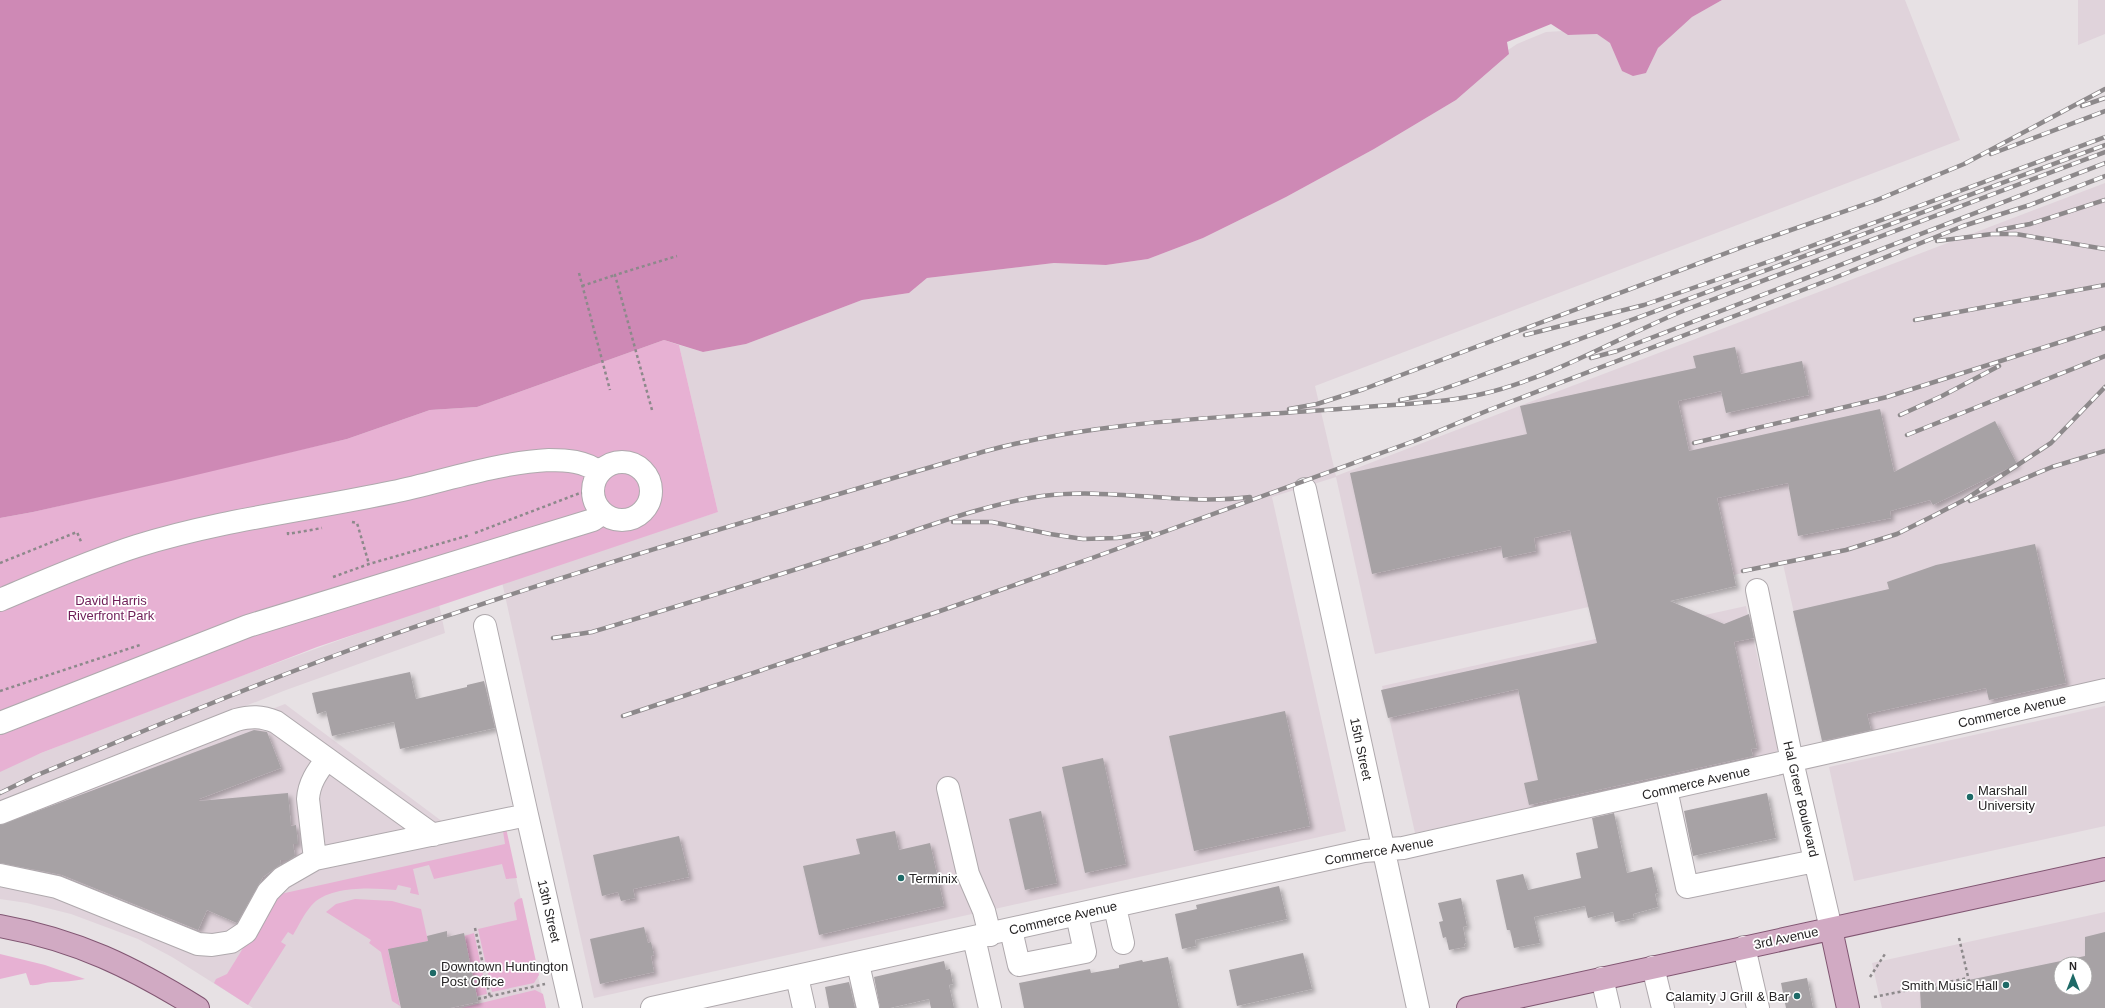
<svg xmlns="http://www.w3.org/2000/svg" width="2105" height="1008" font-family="Helvetica,sans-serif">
<defs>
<filter id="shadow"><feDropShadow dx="3.5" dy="3.5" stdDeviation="2" flood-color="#0004"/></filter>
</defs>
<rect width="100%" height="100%" fill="#e7e1e4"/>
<path fill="#e0d3db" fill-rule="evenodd" d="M1722,0H1905L1960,140L1315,386L1336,476L2105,183V680L1823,743L1783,564L1375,654L1336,477L1272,497L1346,831L594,998L502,582L718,512L679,345L703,352L746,344L862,300L909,293L927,278L1054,263L1106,265L1148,259L1203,238L1286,197L1374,149L1456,100L1509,54L1508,50L1517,44L1546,32L1563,31L1568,35L1597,34L1611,43L1622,71L1646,73L1658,48L1692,17Z
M2078,0H2105V34L2078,45Z
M439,604L445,633L286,690L91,767L0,809V771L18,762L211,687Z
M1746,606L1778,749L1776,753L1415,833L1382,686Z
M285,704L443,822L501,809L545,1008H253L172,957L138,939L71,914L27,903L0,899V819L125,766Z
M2105,706V826L1854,881L1829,767Z
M2105,912V1008H1882L1872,963ZM2061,964H2085V988H2061Z"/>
<path fill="#e7b1d3" d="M664,340L679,345L718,512L317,647L41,753L0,772V518L33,512L347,439L430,410L477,407Z
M506,828L517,878L506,879L502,864L434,879L429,865L413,869L419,895L410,893L411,888L398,885L396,890C372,888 329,885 311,906C304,914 299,925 293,935L288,932L281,942L286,945L248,1005L214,983L216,979L227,974L276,895L505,844L503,831Z
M522,898L539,975L534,983L492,992L478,929L517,920L514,903L518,899Z
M355,899L392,901L421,909L428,941L388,950L400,1006L392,1001L381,952L369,943L371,940L326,912L336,904Z
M474,933L487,994L477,996L464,936Z
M0,954L45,965L85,979C74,981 64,982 53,982C45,982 38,986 30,985L26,973L0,979Z
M535,990L543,994L546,1008H461Z"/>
<path fill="#ce89b5" d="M0,0H1722L1692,17L1658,48L1646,73L1633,76L1622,71L1610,43L1597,34L1568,35L1551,24L1507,42L1509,54L1456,100L1374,149L1286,197L1203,238L1148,259L1106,265L1054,263L927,278L909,293L862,300L746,344L703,352L664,340L477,407L430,410L347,439L171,481L33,512L0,518Z"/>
<path fill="#a7a2a5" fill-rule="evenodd" filter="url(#shadow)" d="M1735,347L1741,374L1802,361L1809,395L1726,413L1721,391L1678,401L1689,451L1880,409L1894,472L1995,421L2017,464L1933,505L1930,500L1890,511L1891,518L1798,536L1788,483L1717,498L1736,586L1670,601L1724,624L1749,614L1754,638L1734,642L1757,748L1751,749L1753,756L1529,805L1524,783L1538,780L1518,689L1388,718L1381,690L1597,643L1570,530L1534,538L1536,551L1503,558L1501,546L1372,574L1350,473L1527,434L1520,406L1696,368L1693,356Z
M2035,544L2066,683L1989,700L1986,688L1867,714L1871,730L1822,741L1793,611L1889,589L1887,582L1936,565Z
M410,672L416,699L467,687V685L484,681L495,728L400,749L394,722L332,736L326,711L317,714L312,693Z
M1285,711L1310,826L1194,851L1169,736Z
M254,730L267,732L281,768L199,799V801L288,793L291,826L296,825L298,844H293L295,856L289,860H280L281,864L263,877L237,923L207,910L198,930L62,875L0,863V825Z
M1103,758L1126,864L1085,873L1062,767Z
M1767,793L1776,838L1693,856L1684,811Z
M1041,811L1057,883L1025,890L1009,819Z
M1614,813L1627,873L1652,867L1658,893L1655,894L1658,907L1633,914L1634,918L1615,922L1613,912L1588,918L1585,906L1534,917L1540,943L1514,948L1510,930H1507L1496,880L1523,874L1528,890L1581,878L1576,853L1598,848L1592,818Z
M895,831L899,850L930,843L944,906L819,935L803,866L860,854L856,839Z
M679,836L689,877L633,889L635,898L621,901L618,892L602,896L593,855Z
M1279,886L1287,919L1195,940L1196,946L1182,949L1175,914L1197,909L1196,905Z
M1461,898L1467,926L1463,927L1466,943L1464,944L1465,947L1449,950L1446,937L1443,938L1439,922L1443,921L1438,903Z
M644,927L648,943L651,942L654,955L651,956L654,972L600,984L590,939Z
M447,931V937L464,933L478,1002L450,1008H401L388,949L428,941L427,936Z
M2105,932V1008H1921L1920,990L2085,956V937ZM2061,964H2085V988H2061Z
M1303,953L1312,989L1237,1006L1229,970Z
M1168,957L1179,1008H1024L1019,983L1090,969L1091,973L1119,968V965L1142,960L1143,962Z
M944,961L946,970L950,969L953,984L949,985L954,1008H931L929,999L890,1008H880L874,977Z
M1807,978L1813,1008H1786L1781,983Z
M849,982L855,1008H829L825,987Z"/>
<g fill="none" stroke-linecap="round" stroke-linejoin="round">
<g stroke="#afa9ad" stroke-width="24">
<path id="minor" d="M593 491a29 29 0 1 1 58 0a29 29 0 1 1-58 0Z
M1305,489L1418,1008
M1757,590L1792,761L1831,929
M0,600C45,581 90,561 137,546C220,520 308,510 393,492C445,481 495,463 549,460C567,460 584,461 599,472
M0,723L248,626L593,520L603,513
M948,788L968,874L984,911L990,935
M1666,789L1687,887L1815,861
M0,813L236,720C251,716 261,716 276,722L433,835
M527,815L571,1008
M315,859L308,799C309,783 317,772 326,760
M0,875L57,887L198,944L212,945L231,942L246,932L268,892L282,878L315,859L527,815L485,626
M1115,907L1123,943
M1011,930L1019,965L1085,952L1077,915
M974,938L990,1008
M1744,947L1758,1008
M858,964L868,1008
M1653,967L1663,1008
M797,977L804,1008
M1602,978L1609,1008
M652,1008L1364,851L1403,848L2105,690"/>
</g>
<g stroke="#815672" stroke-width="24">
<path id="major" d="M0,926C77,940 132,967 198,1008
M1831,929L1848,1008
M1468,1008L2105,869"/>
</g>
<path stroke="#8d898b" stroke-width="2.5" stroke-dasharray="3 3" stroke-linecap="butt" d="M579,273L610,390
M582,286L615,275
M652,410L615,275L677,256
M352,522L357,523L369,564
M288,532V534L322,528
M475,533L580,493H593
M0,563L77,532L82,544
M333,577L369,564L470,535
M0,691L140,645
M475,928L490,997
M1959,938L1969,981
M1870,977L1885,954
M1874,997L1968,978
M478,999L545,984"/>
<use href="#minor" stroke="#fff" stroke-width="22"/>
<use href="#major" stroke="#d1aac3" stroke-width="22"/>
<g stroke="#8d898b" stroke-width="4.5">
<path id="rail" d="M2082,106L2105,98
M1991,154L2105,111
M1998,230L2030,224L2105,200
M1937,241L1992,234H2016L2105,249
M1915,320L2105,285
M1525,335L1644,305L1779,258L2105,137
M1591,358L1617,351L2105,163
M1400,400L1426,395L1466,381L2105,145
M1289,409L1317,404L1364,389L1745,246L1877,200L1964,164L2105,89
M1900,415L1942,396L1999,366
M1907,435L2105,356
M1694,443L1887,397L2105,328
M1970,501L2052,467L2105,451
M953,522H992L1050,534L1083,539L1117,538L1151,533
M1743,571L1846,550L1897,534L1935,515L1966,499L2051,443L2105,387
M553,638L592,632C681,605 771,578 859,549C919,530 980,505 1042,496C1112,487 1181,506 1250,497
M623,716L940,611L1092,558L1417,440L1489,410L1834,278L1963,226L2030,205L2105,176
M0,793L35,776C150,728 265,680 383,638C581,568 784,510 986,451C1105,419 1230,418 1352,408C1395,404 1439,404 1482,394C1554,377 1617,338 1685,310L2105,152"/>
</g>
<use href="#rail" stroke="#fff" stroke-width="3" stroke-dasharray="9" stroke-linecap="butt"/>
</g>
<g fill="#1e6a67" stroke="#fff" stroke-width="1.5">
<circle cx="1970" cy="797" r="4"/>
<circle cx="901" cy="878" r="4"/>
<circle cx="433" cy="973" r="4"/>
<circle cx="2006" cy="985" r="4"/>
<circle cx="1797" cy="996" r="4"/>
</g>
<g text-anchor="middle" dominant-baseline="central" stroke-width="3.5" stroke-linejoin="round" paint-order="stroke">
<g font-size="13" fill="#6e1d57" stroke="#fff">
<text x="111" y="600">David Harris<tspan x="111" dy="15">Riverfront Park</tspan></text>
</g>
<g font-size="13" fill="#272526" stroke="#fff">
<text transform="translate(2012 711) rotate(-13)">Commerce Avenue</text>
<text transform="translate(1361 749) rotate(78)">15th Street</text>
<text transform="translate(1696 783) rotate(-13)">Commerce Avenue</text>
<text transform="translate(1801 799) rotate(77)">Hal Greer Boulevard</text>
<text transform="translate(1379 851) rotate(-10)">Commerce Avenue</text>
<text transform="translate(549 911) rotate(77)">13th Street</text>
<text transform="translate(1063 918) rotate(-13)">Commerce Avenue</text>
<text transform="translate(1786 938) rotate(-12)">3rd Avenue</text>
</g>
<g font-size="13" fill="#272526" stroke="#fff" text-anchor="start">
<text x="1978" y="790">Marshall<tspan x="1978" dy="15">University</tspan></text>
<text x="909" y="878">Terminix</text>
<text x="441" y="966">Downtown Huntington<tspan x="441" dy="15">Post Office</tspan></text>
<text x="1998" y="985" text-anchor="end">Smith Music Hall</text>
<text x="1789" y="996" text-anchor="end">Calamity J Grill &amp; Bar</text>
</g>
</g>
<g transform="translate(2073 976)"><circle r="19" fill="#ffffff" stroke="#a9a8a8"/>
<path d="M0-3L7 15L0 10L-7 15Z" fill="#1e6a67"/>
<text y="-6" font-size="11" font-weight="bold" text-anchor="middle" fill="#272526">N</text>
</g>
</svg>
